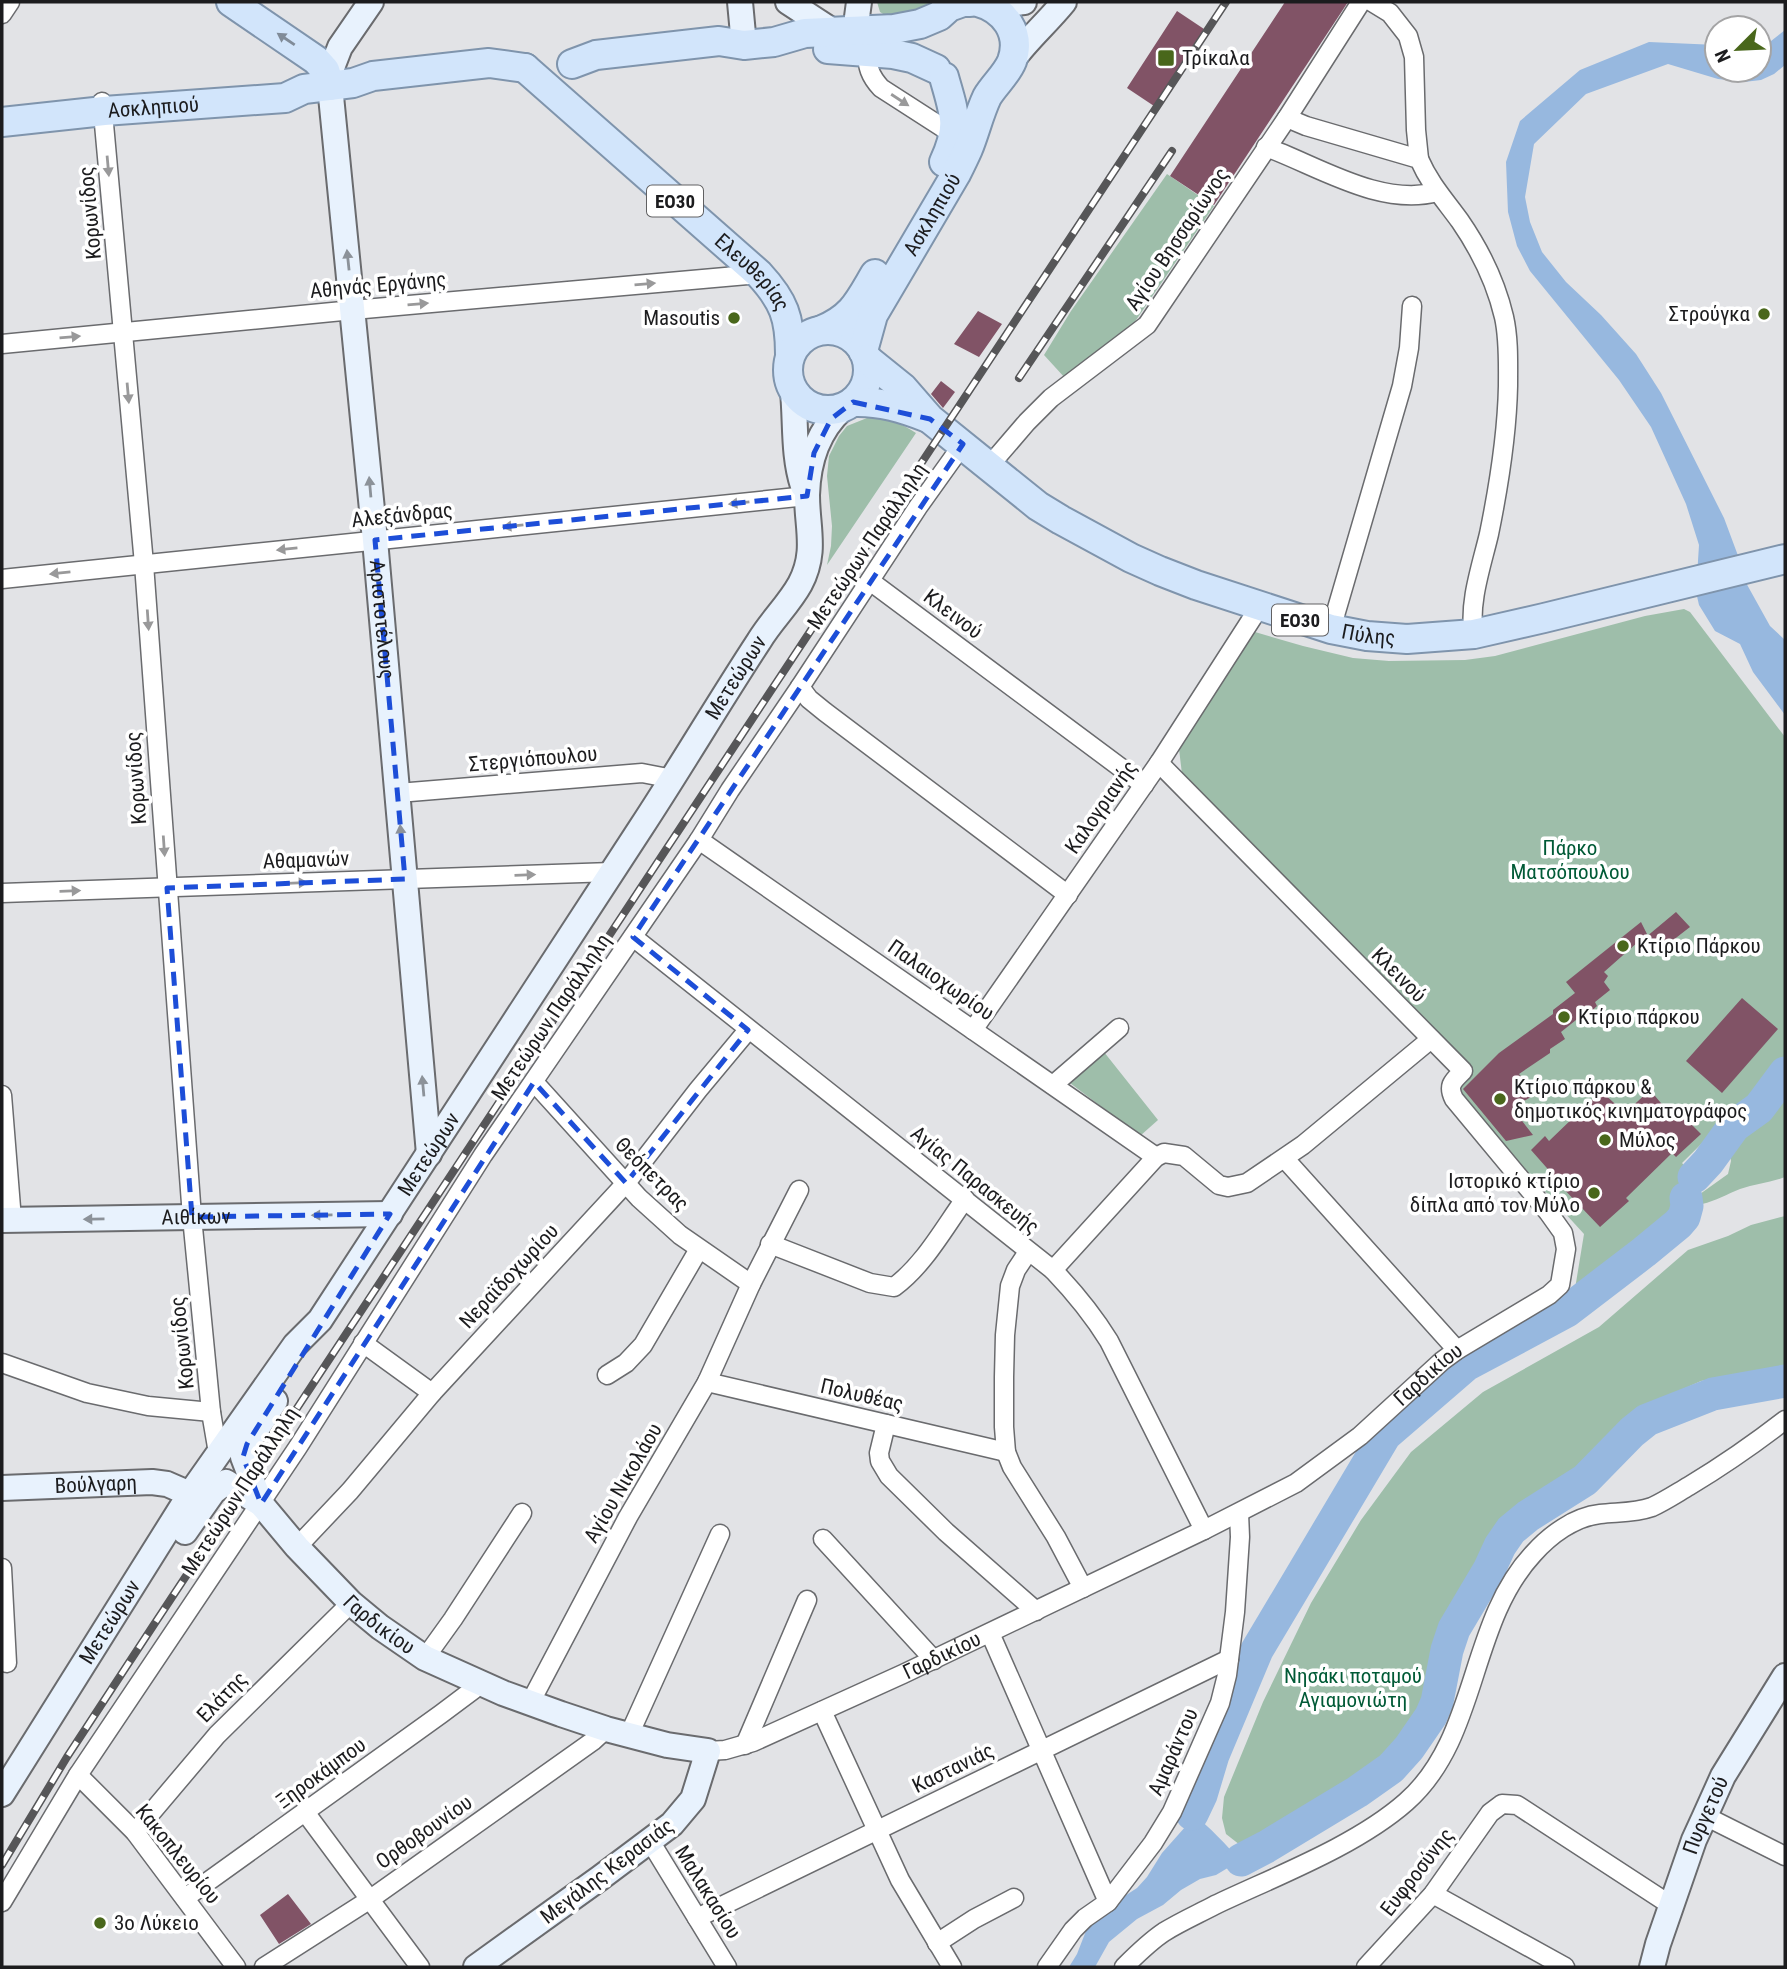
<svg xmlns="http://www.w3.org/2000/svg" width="1787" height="1969" font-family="'Roboto Condensed',sans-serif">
<rect width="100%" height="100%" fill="#e2e3e6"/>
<path fill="#9ebeaa" d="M877,2H931L914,11L888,17L880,12Z
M1167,174L1214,206L1132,326L1065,378L1044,355L1071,311Z
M872,416C889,418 902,424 916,433L827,565L831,546L832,526L827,476L829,456L839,436L847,426Z
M1684,609L1690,612L1785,737V1061L1682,1163L1701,1184L1577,1298L1574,1295L1584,1234L1458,1096L1446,1046L1439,1034L1182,774L1179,749L1255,632L1303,646L1353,658L1389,661L1465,660L1495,656L1645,616Z
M1104,1052L1158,1120L1140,1136L1070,1083Z
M1785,1092V1177C1770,1183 1755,1184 1740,1189C1727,1194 1716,1201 1702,1204L1700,1194L1728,1174L1731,1161L1729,1148L1731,1138L1737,1128L1770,1106Z
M1785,1216V1365L1701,1381L1650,1404L1602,1445L1591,1462L1579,1475L1529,1499L1506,1524L1494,1542L1447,1630L1425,1711L1408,1742L1370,1777L1266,1842L1250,1849L1240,1845L1226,1834L1222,1818L1224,1797L1263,1702L1311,1603L1361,1520L1411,1452L1483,1392L1599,1327L1688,1250L1728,1236L1751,1225Z"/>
<path fill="#97b8df" d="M1785,30V65L1774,74L1761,80L1744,82L1718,79L1668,64L1586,94L1534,144L1525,197L1530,222L1542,252L1566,282L1601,315L1636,354L1661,393L1724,518L1740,561V572L1770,626L1785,640V715L1753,672L1740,644L1715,631L1699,605L1696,592L1699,545L1686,504L1651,427L1619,380L1530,271L1517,246L1508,212L1506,162L1520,121L1580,70L1649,42L1717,45V70H1759V46L1771,41Z
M1192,1814C1211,1827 1224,1844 1241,1860L1216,1875L1200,1879L1181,1890L1163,1905L1137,1919L1109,1942L1095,1967H1069L1077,1954L1091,1918L1137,1888L1147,1877L1162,1853L1186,1826Z"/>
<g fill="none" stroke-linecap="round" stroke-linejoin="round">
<path stroke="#97b8df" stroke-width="33" d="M1694,1177L1708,1162L1734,1126L1759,1108L1785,1073
M1192,1814L1201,1795L1213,1755L1257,1650L1385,1435L1466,1365L1567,1311L1644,1252L1678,1224L1684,1217L1687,1206L1686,1198
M1241,1860L1266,1847L1357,1792L1391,1768L1409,1748L1431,1716L1437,1702L1447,1650L1454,1629L1489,1570L1500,1546L1511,1530L1528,1516L1585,1480L1632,1432L1647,1420L1713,1394L1785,1381"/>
</g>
<path fill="#815366" d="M1285,2H1348L1214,205L1170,176Z
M1177,11L1204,29L1154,106L1127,88Z
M978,311L1002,324L979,357L954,344Z
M941,381L955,392L943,408L931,394Z
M1676,912L1690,927L1659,951L1646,937Z
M1641,922L1647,934L1604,972L1608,976L1604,982L1610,990L1595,1002L1597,1006L1584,1018L1581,1016L1561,1032L1565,1039L1550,1049V1053L1519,1074L1536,1094L1512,1108L1533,1135L1506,1141L1463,1089L1499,1053L1553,1014V1010L1575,993L1566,982Z
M1742,998L1778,1029L1722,1093L1686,1061Z
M1650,1090L1671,1115L1676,1109L1701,1134L1676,1157L1672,1153L1626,1198L1629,1201L1600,1227L1560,1185L1561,1184L1531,1150L1545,1136L1549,1141L1601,1091L1625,1113Z
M288,1894L311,1924L279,1944L260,1915Z"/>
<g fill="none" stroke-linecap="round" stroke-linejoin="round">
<g stroke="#6a6b6e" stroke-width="21">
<g id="street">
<path d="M1372,2L1390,13L1408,36L1414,57L1416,130L1419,159"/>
<path d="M2,14L10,2"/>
<path d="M867,51C867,67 870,76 881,88L954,135"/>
<path d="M102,102L144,564L192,1217L211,1412L218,1453"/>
<path d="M1287,118L1306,126L1419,159C1430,184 1444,199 1460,221C1480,250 1496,283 1504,317C1509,339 1508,364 1508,386C1507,437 1499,485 1489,534C1482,564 1468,604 1474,634"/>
<path d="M1266,147C1318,166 1380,207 1437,192"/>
<path d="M2,344L353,310L759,274"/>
<path d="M990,465L1027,422L1051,398L1147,325L1287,118L1361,2"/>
<path d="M2,579L807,496"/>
<path d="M870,581L1144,785"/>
<path d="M1331,629L1402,386L1409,348L1412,306"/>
<path d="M800,687L809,699L825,712L1068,895"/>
<path d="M398,793L642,773L673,779"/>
<path d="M699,840L1156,1157"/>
<path d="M2,893L612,872"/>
<path d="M633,937L1053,1270C1075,1293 1093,1315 1109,1341L1204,1530"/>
<path d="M973,1030L1159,763L1260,606"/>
<path d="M534,1082L639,1198L680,1235L751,1284"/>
<path d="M1053,1085L1119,1028"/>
<path d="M2,1095L12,1220"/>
<path d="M1285,1159L1457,1350"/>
<path d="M770,1244L870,1283L894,1287C924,1265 944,1228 965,1199"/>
<path d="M1028,1252L1016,1270L1010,1286L1005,1335L1004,1377V1427L1006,1452L1012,1467L1056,1537L1083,1588"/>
<path d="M1053,1270L1156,1157L1164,1153L1184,1156L1219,1185L1228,1187L1247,1183L1303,1145L1431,1039"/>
<path d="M363,1343L432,1393"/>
<path d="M2,1363L87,1393L148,1406L211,1412"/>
<path d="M607,1375L626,1363L643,1345L699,1249"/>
<path d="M707,1382L1006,1452"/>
<path d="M886,1424L879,1453L880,1461L889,1476L946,1532L1036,1611"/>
<path d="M823,1539L934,1660"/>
<path d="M297,1547L350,1491L432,1393L626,1183L698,1090L748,1030"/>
<path d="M2,1568L7,1663"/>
<path d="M990,1633L1108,1902"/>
<path d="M425,1658L453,1619L522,1513"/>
<path d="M530,1703L628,1517L707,1382L751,1284L799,1190"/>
<path d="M822,1711L900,1880L952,1967"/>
<path d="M629,1735L720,1534"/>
<path d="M745,1745L807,1600"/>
<path id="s1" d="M708,1751L725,1750L753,1742L903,1674L1204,1530L1296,1483L1360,1436L1442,1361L1457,1350L1549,1295L1560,1285L1566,1249L1563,1233L1548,1212L1454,1099C1447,1085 1453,1081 1463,1071L1159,763"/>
<path d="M78,1775L135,1832L236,1967"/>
<path d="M305,1812L420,1967"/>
<path d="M1705,1816L1785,1856"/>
<path d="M135,1832L217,1735L351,1603"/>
<path d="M650,1841L727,1967"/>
<path d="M1433,1894L1565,1967"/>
<path d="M185,1898L441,1714L473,1690L480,1682"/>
<path d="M2,1902L78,1775L298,1447L483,1155L699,840L730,790L800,687L918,507L963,444"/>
<path d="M697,1918L1229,1659"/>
<path d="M937,1943L974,1919L1014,1898"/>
<path d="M264,1967L369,1900L593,1741L606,1729"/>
<path d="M1047,1967L1073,1930L1085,1918L1108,1902L1153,1843L1172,1812L1220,1703L1227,1675L1235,1612L1240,1537L1239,1513"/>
<path d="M1124,1967C1136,1955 1149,1942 1164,1932C1180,1922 1198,1914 1215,1905C1276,1876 1356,1846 1406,1802C1479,1738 1468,1624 1533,1554C1550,1535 1574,1517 1600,1514C1618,1512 1635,1513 1652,1507C1665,1501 1677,1493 1689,1486C1722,1466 1754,1444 1785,1420"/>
<path d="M1366,1967L1433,1894L1490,1813L1502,1804L1517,1805L1672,1906"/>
</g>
</g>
<g stroke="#6a6b6e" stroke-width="28">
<g id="secondary">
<path d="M740,2L744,45"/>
<path d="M788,2L834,32"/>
<path d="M991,6L1024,2"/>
<path d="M858,32L857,17L859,2"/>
<path d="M1012,61C1027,40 1047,23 1064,2"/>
<path d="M328,78L340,47L371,2"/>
<path id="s2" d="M330,86L375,540L429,1154"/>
<path d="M793,392C796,423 793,455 803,486"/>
<path id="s3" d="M2,1220L390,1214"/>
<path id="s4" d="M2,1488L152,1482L167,1484L190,1494"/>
<path d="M261,1504L243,1457L247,1444L275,1401"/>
<path id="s5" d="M185,1532L213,1492L226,1482L261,1504L297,1547L351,1603L380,1627L425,1658L503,1693L561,1714L606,1729L667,1745L708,1751L693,1799L672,1824L600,1878L476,1967"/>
<path id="s6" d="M2,1794L190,1494L295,1345L320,1320C428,1156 535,991 642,826C682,765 719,702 759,641C771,621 789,604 800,584C817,552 807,528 807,495C808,462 818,431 842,409"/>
<path id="s7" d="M1652,1967L1658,1944L1694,1840L1705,1816L1723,1776L1785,1676"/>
</g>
</g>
<g stroke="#7f94ac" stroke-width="32">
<g id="primary">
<path d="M231,2L316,60L325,70L330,86"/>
<path d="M828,49L893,54L912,58L936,69"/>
<path d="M572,64L596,55L719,41L744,45L774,42L805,33L894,29L920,24L939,16L949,7L963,2H970"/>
<path id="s8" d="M525,68L759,274C784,301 790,318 790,354"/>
<path id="s9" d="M2,122L104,111L285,98L304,89L353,83L373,76L489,63L525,68"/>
<path d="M944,162C961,126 954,113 944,77"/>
<circle cx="828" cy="370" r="40"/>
<path d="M822,330C853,317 859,301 875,274"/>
<path id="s10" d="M863,351L873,315L956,174C960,166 964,158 968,149C975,132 979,114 987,97C994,85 1007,74 1012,61C1022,33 1004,9 978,2"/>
<path id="s11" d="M867,359L903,388L930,419L1038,506L1061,520L1131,558L1160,571L1196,585L1331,629L1367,636L1407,639L1474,634L1544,618L1785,559"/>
<path d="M853,402C880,401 903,408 928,418"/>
</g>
</g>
<use href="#street" stroke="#fff" stroke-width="18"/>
<use href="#secondary" stroke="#e8f2fd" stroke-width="24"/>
<use href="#primary" stroke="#d2e5fb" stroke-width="28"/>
<g stroke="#565658" stroke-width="8">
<path id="rail" d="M1019,378L1172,151
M2,1865L67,1757L153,1626L1226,2"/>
</g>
<use href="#rail" stroke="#fff" stroke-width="5" stroke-dasharray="16" stroke-linecap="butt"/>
</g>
<defs><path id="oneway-solid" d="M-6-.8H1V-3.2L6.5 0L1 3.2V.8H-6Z" transform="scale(1.75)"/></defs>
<use fill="#808b98" href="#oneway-solid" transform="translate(286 39) rotate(-146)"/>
<g fill="#99999a">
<use href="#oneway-solid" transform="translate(900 100) rotate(33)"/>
<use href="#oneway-solid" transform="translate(108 166) rotate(85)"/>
<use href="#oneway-solid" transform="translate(645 284) rotate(-5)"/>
<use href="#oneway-solid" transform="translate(418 304) rotate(-5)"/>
<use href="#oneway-solid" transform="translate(70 337) rotate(-5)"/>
<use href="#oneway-solid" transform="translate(128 393) rotate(85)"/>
<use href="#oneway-solid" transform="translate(739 503) rotate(174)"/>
<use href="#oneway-solid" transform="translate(513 526) rotate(174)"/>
<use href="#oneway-solid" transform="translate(287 549) rotate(174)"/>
<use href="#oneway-solid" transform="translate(60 573) rotate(174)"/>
<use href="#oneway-solid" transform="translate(148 620) rotate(86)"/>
<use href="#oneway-solid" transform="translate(164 846) rotate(86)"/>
<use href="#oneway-solid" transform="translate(525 875) rotate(-2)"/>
<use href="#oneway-solid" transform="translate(297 883) rotate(-2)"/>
<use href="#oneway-solid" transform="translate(70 891) rotate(-2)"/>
</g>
<g fill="#8c9299">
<use href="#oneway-solid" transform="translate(348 260) rotate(-96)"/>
<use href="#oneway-solid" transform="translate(370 487) rotate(-95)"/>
<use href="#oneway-solid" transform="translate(401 835) rotate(-95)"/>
<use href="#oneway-solid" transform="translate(423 1086) rotate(-95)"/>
<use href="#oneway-solid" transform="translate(322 1215) rotate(179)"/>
<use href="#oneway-solid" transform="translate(94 1219) rotate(179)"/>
</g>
<path fill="none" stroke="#1d4ed8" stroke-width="5" stroke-dasharray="14 9" stroke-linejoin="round" d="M853,402L930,419L963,444L633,937L748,1030L626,1183L534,1082L261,1504L243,1457L247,1444L390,1214L192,1217L167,888L405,879L375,540L807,496L814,453L831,419Z"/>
<g fill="#49671b" stroke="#fff" stroke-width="2.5">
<rect x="1157" y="49" width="18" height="18" rx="3.5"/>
<circle cx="1764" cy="314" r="7"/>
<circle cx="734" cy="318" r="7"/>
<circle cx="1623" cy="946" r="7"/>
<circle cx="1564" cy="1017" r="7"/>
<circle cx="1500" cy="1099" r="7"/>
<circle cx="1605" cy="1140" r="7"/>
<circle cx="1594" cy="1193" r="7"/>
<circle cx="100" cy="1923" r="7"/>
</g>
<g text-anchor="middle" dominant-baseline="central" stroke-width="7" stroke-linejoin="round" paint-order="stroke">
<g fill="#fff" stroke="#606062" stroke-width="2">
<rect x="647" y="185.5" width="56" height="31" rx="5"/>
<rect x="1272" y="604.5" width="56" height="31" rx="5"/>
</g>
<g font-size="19" font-weight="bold" fill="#1c1c1e">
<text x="675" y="201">ΕΟ30</text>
<text x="1300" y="620">ΕΟ30</text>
</g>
<g font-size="21" fill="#1c1c1e" stroke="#fff" text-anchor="start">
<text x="1182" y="58">Τρίκαλα</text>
<text x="1750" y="314" text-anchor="end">Στρούγκα</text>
<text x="720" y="318" text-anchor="end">Masoutis</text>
<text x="1637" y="946">Κτίριο Πάρκου</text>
<text x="1578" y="1017">Κτίριο πάρκου</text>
<text x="1514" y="1087">Κτίριο πάρκου &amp;<tspan x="1514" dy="24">δημοτικός κινηματογράφος</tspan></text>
<text x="1619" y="1140">Μύλος</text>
<text x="1580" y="1181" text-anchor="end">Ιστορικό κτίριο<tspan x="1580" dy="24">δίπλα από τον Μύλο</tspan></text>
<text x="114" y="1923">3ο Λύκειο</text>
</g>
<g font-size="21" fill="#1c1c1e" stroke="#fff">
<text stroke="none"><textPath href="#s9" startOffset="152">Ασκληπιού</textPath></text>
<text transform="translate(90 213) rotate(-95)">Κορωνίδος</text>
<text stroke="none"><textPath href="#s10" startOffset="154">Ασκληπιού</textPath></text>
<text transform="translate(1177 239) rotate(-56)">Αγίου Βησσαρίωνος</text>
<text stroke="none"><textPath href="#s8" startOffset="306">Ελευθερίας</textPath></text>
<text transform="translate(378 285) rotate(-5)">Αθηνάς Εργάνης</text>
<text transform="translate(402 515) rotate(-6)">Αλεξάνδρας</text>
<text transform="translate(867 546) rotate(-56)">Μετεώρων Παράλληλη</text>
<text transform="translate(953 614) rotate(37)">Κλεινού</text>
<text stroke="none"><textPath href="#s2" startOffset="536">Αριστοτέλους</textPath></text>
<text stroke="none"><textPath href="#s11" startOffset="583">Πύλης</textPath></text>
<text stroke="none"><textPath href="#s6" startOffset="1337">Μετεώρων</textPath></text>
<text transform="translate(533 759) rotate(-5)">Στεργιόπουλου</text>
<text transform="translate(136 778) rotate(-94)">Κορωνίδος</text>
<text transform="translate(1101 807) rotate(-55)">Καλογριανής</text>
<text transform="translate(306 860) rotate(-2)">Αθαμανών</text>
<text transform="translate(1399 975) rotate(45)">Κλεινού</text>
<text transform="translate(941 980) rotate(35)">Παλαιοχωρίου</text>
<text transform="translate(551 1017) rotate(-56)">Μετεώρων Παράλληλη</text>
<text stroke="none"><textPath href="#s6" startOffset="770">Μετεώρων</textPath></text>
<text transform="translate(652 1174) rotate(45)">Θεόπετρας</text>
<text transform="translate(975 1180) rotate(39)">Αγίας Παρασκευής</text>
<text stroke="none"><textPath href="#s3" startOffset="194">Αιθίκων</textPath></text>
<text transform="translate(509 1276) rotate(-47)">Νεραϊδοχωρίου</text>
<text transform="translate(182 1343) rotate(-96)">Κορωνίδος</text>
<text stroke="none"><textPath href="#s1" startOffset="819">Γαρδικίου</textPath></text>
<text transform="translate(862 1395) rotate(13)">Πολυθέας</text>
<text transform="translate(623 1483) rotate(-60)">Αγίου Νικολάου</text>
<text stroke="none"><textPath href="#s4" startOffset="94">Βούλγαρη</textPath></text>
<text transform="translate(240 1491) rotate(-57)">Μετεώρων Παράλληλη</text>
<text stroke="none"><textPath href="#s6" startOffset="203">Μετεώρων</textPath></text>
<text stroke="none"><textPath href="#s5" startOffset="276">Γαρδικίου</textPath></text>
<text stroke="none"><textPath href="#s1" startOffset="254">Γαρδικίου</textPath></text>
<text transform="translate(222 1697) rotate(-46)">Ελάτης</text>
<text transform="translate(1173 1752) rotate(-66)">Αμαράντου</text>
<text transform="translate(953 1768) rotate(-26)">Καστανιάς</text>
<text transform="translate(321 1773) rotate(-36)">Ξηροκάμπου</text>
<text stroke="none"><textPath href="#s7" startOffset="161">Πυργετού</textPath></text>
<text transform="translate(424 1832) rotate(-35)">Ορθοβουνίου</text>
<text transform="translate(178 1854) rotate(51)">Κακοπλευρίου</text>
<text transform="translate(607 1871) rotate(-37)">Μεγάλης Κερασιάς</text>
<text transform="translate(1417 1872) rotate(-52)">Ευφροσύνης</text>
<text transform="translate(708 1892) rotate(58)">Μαλακασίου</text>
</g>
<g font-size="21" fill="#005a36" stroke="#fff">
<text x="1570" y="848">Πάρκο<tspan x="1570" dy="24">Ματσόπουλου</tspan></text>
<text x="1353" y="1676">Νησάκι ποταμού<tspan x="1353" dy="24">Αγιαμονιώτη</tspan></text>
</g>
</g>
<rect width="1787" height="1969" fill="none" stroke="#1c1c1e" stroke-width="7"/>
<g transform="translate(1738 49) rotate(246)"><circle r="33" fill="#ffffff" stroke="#a4a4a5" stroke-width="2"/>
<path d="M0-5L12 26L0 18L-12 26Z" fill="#49671b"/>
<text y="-10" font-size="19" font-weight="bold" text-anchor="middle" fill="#1c1c1e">N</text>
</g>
</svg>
